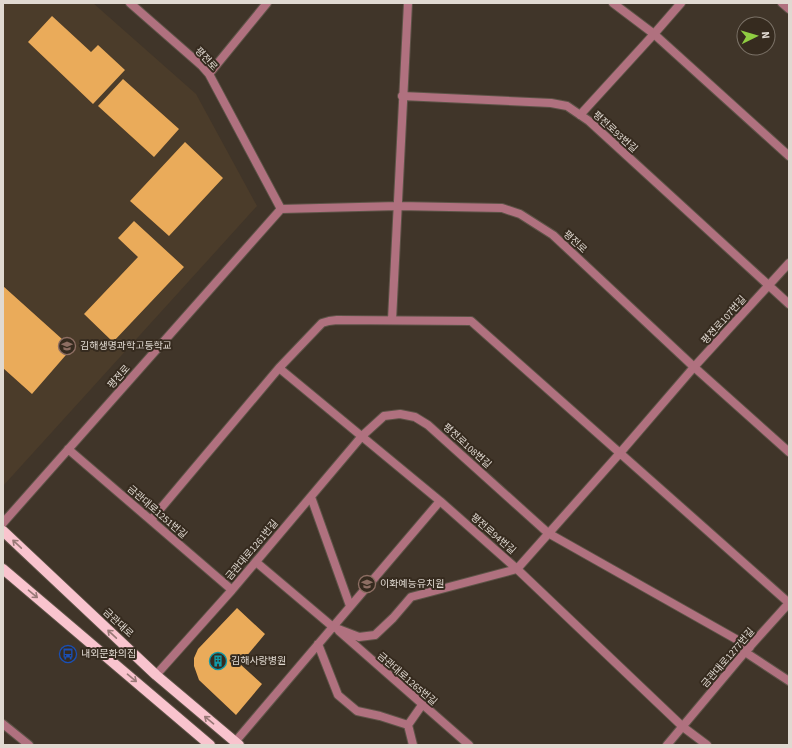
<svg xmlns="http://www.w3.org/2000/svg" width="792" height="748" font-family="'Source Sans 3','Noto Sans KR',sans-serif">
<rect width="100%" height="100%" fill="#403529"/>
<path fill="#4b3c2a" d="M3,3H93L196,94L257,206L3,486Z"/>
<path fill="#eaab5a" d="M52,16L91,52L98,45L125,70L93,104L28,42Z
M123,79L179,129L154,157L98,106Z
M185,142L223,178L169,236L130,201Z
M134,221L184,267L113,342L84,314L138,257L118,238Z
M3,286L72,348L32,394L3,368Z
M237,608L265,634L240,664L262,684L236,715L199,680L194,666V658L198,649Z"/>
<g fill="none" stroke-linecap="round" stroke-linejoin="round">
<g stroke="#5d5347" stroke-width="10">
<path id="street" d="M613,3L654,34L789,156
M782,3L789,9
M209,74L267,3
M402,96L551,103L567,106L589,121L789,304
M580,115L654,34L681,3
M281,209L398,206L502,208L520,214L553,235L694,367L789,452
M392,320L408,3
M279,368L440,501L517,569L683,727L707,745
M68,449L232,590
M311,497L350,606
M151,520L279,368L322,323L329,321L337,320L471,321L789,603
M3,523L281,209L209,74L202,66L130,3
M256,562L333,627L359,637L375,635L393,618L411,597L517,569L620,453L694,367L789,263
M339,631L469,745
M318,644L338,695L357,711L380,716L408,725
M745,652L789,681
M156,675L232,590L362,436L384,416L400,414L415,417L428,425L548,533L750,647
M3,724L29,745
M235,742L440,501
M413,745L408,725L422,705
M667,745L745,652L789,603"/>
</g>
<g stroke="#5d5347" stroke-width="12">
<path id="primary" d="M3,531L156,675L239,745
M3,569L210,745"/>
</g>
<use href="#street" stroke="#b0717f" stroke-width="8"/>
<use href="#primary" stroke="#f9c4ce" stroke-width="10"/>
</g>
<defs><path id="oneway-shaft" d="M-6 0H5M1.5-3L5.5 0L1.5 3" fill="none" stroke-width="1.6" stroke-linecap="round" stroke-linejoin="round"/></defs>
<g stroke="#987876">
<use href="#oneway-shaft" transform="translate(17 544) rotate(-137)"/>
<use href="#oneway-shaft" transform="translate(33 594) rotate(40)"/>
<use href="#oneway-shaft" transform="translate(112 634) rotate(-137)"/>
<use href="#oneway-shaft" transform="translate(132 678) rotate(40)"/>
<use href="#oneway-shaft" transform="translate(209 720) rotate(-140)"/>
</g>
<defs>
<g id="school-ring" transform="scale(0.9)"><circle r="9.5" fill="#362b1f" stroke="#8d6e63" stroke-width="1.5"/><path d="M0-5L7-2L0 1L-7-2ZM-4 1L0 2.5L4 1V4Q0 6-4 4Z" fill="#8d6e63"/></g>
<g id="bus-ring" transform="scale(0.9)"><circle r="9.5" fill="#362b1f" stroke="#1a4fb4" stroke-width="1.5"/><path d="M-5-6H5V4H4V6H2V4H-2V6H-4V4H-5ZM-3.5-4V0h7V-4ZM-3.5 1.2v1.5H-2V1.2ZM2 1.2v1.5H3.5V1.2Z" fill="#1a4fb4"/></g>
<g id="building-ring" transform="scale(0.9)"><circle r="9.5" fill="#362b1f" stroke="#0f9aa8" stroke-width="1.5"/><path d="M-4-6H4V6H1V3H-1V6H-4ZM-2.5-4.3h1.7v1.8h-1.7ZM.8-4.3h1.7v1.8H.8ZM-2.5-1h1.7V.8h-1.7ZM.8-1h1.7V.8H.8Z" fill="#0f9aa8"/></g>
</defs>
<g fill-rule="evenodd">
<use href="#school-ring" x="67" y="346"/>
<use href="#school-ring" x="367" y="584"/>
<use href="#bus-ring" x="68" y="654"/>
<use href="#building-ring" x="218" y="661"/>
</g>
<g text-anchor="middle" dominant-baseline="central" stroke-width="4" stroke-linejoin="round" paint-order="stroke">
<g font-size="10" fill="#e0d9d1" stroke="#362b1f">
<text transform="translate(206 59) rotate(47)">평전로</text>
<text transform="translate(615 132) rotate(42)">평전로93번길</text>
<text transform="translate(575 242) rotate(43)">평전로</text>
<text transform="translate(724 320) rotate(-48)">평전로107번길</text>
<text transform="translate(119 377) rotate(-48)">평전로</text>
<text transform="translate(467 446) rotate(42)">평전로108번길</text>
<text transform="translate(157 512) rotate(41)">금관대로1251번길</text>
<text transform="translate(493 534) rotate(41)">평전로94번길</text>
<text transform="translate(252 550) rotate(-50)">금관대로1261번길</text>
<text transform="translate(118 623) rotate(43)">금관대로</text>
<text transform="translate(728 658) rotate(-49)">금관대로1277번길</text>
<text transform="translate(407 679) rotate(41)">금관대로1265번길</text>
</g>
<g font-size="10" fill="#e0d9d1" stroke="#362b1f" text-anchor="start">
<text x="80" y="346">김해생명과학고등학교</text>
<text x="380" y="584">이화예능유치원</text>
<text x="81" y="654">내외문화의집</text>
<text x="231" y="661">김해사랑병원</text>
</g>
</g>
<rect width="792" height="748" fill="none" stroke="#e0d9d1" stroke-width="8"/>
<g transform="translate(756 36) rotate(85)"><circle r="19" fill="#362b1f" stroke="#7a7166"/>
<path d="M0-3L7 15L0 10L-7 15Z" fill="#8fcd42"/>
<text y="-6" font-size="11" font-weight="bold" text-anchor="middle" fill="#e0d9d1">N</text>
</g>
</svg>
